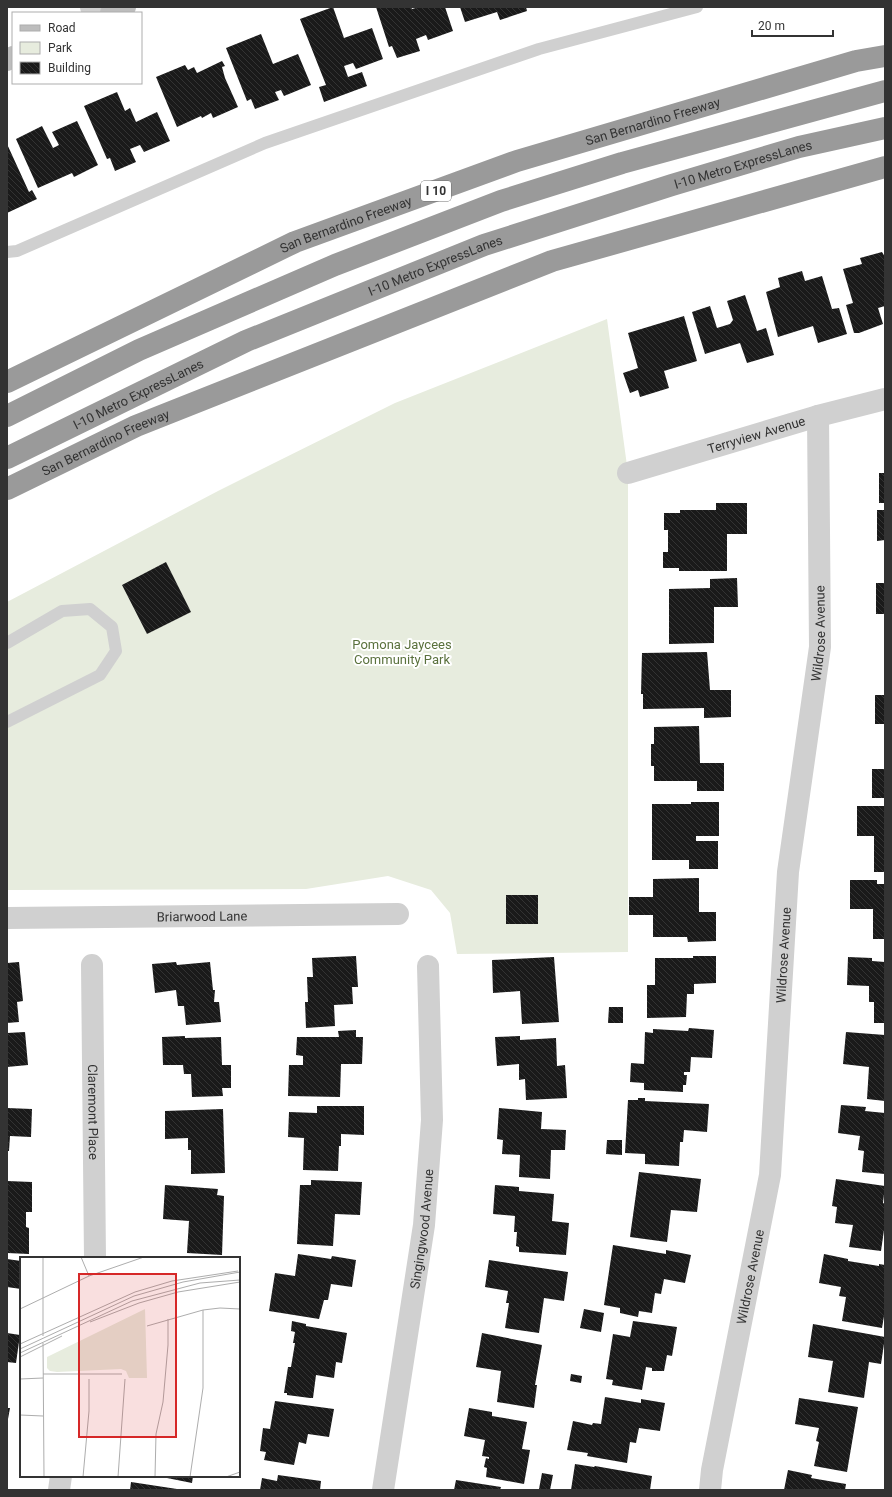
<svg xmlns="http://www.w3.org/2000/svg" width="892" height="1497" font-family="Roboto,sans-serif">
<defs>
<pattern id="building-back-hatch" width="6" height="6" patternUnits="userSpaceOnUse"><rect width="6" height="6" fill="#1a1a1a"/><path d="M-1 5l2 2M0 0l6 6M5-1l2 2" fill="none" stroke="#333"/></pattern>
</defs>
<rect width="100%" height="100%" fill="#fff"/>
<path fill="#e7ecde" d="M607,319L628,473V952L457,954L450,913L431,890L388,876L306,889L7,890V602L218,491L395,403Z"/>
<path fill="url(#building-back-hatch)" d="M333,7L344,38L372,28L383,59L356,69L353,63L344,66L348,77L362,72L367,86L324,102L319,87L326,85L300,19Z
M376,7H411L412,9L419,7H445L453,31L428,40L426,35L416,39L420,51L397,58L392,46L389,47Z
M460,7H526L527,11L500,20L497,12L465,22Z
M261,34L273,64L298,54L311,85L284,96L281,90L275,92L279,100L255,109L251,99L247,101L226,48Z
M222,61L225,66L222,67L225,78L238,107L213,118L211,113L202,118L201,116L177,127L156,77L185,65L188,70L194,67L197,73Z
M117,92L125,111L130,108L136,122L157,112L170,141L144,152L140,145L130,149L136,162L115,171L110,158L107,159L84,106Z
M77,121L98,165L74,177L72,173L38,188L16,139L42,126L53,148L59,145L52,132Z
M7,144L29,192L32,190L37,199L7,213Z
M882,252L885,257V306L878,308L883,324L859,333H854L846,305L853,303L843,269L862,264L860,258Z
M802,271L805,281L822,276L832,309L839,308L847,334L818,343L813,326L778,337L766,292L780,287L778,278Z
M745,295L757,331L766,328L774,355L747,363L740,343L705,354L692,312L710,306L717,328L730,324L733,320L727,301Z
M684,316L697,361L664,371L669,388L640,397L638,390L630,393L623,373L638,368L628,333Z
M879,473H885V503H879Z
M716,503H747V534H727V571H679V568H663V552H668V530H664V513H680V510H716Z
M877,510H885V540L877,541Z
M166,562L191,612L147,634L122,585Z
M737,578L738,607H714V643L669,644V589L710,588V579Z
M876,583H885V614H876Z
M707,652L710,690H731V717L704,718V708L643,709V694H641L642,653Z
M875,695H885V724H875Z
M699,726L700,763H724V791H697V781H654V766H651V744H654V727Z
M872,769H885V798H872Z
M691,802H719V836H696V841H718V869H689V860H652V804H691Z
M857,806H885V872H874V836H857Z
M699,878V912H716V941L688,942L687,937H653V915H629V897H653V879Z
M850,880H877V884H885V939H873V909H850Z
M506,895H538V924H506Z
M356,956L358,987H352L353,1004L334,1005L335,1026L306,1028L305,1002H308L307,977H313L312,958Z
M693,956H716V983L694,984V994H687L686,1017L647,1018V985H655V958H693Z
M554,957L559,1022L522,1024L520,991L493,993L492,960Z
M848,957L872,958V961L885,962V1023H874V1002H869V986L847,985Z
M19,962L23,1001L17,1002L19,1022L7,1023V963Z
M176,962L177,965L210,962L213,990H215L214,1002H219L221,1022L186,1025L184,1006H178L176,990L155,993L152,964Z
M609,1007H623V1023H608Z
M689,1028L714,1030L712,1058L691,1057L690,1072H684V1075H687L686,1085H683V1092L644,1090V1083L630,1082L631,1063L644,1064L645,1032L653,1033V1029L688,1031Z
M356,1030V1037H363L362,1064H341L340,1097L288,1096L289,1065H303V1056L296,1055L297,1037H339L338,1031Z
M25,1032L28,1065L7,1067V1033Z
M846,1032L885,1035V1101L867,1099L869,1067L843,1064Z
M185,1036V1038L221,1037L222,1065H231V1088H222L223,1096L192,1097L191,1074H184L183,1065H163L162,1037Z
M520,1036V1040L556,1038L557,1066L565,1065L567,1098L526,1100L525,1079L519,1080V1064L497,1066L495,1037Z
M638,1098H645V1101L709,1104L707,1132L684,1130L683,1142H680L679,1166L645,1164V1154L625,1153L628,1100H638Z
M841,1105L866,1107L865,1111L885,1113V1174L862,1172L864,1151L858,1150L860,1136L838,1133Z
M317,1106H364V1135L341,1134V1146H339L338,1171L303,1170L304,1138L288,1137L289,1112L317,1113Z
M7,1108L32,1109L31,1137L10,1136L9,1151H7Z
M499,1108L542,1112L541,1129L566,1130L565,1150H551L550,1179L519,1177L520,1155L502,1154L503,1140L497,1139Z
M223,1109L225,1173L191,1174V1150H188V1138L165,1139V1111Z
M607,1140H622V1155L606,1154Z
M639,1172L701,1179L697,1212L671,1210L667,1242L630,1237Z
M836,1179L885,1186L883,1203L885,1204V1223L881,1251L849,1247L853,1225L835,1223L837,1207L832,1206Z
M311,1180L362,1182L360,1215L335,1214L333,1246L297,1244L300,1185H311Z
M7,1181L32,1182V1212H26V1227L29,1228V1254L7,1253Z
M165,1185L218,1189L217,1195L224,1196L222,1255L187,1253L189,1221L163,1219Z
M495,1185L519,1187V1191L554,1194L552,1221L569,1223L566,1255L519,1252V1247L516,1246L517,1232H514L515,1216L493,1214Z
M613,1245L666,1254V1250L691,1255L685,1283L664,1279L661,1294L655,1293L652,1313L639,1311L638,1317L620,1313V1308L604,1305Z
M298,1254L331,1259L332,1256L356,1260L352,1287L331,1284L328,1300H324L319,1319L269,1311L275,1273L295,1276Z
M824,1254L848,1259V1261L879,1266V1264L885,1265V1310L882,1328L842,1321L846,1297L839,1296L841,1287L819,1283Z
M7,1259L21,1261V1289L7,1287Z
M489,1260L568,1272L564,1301L544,1298L539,1333L505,1328L509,1303H506L508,1291L485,1287Z
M584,1309L604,1313L601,1332L580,1328Z
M292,1321L306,1324V1326L347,1333L342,1363L336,1362L334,1378L316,1375L313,1398H310L287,1395V1393H284L288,1367H291L295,1343H293L295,1332L291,1331Z
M633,1321L677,1327L672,1356L667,1355L664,1371H652V1368L646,1367L642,1390L612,1385L613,1380L606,1379L613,1334L630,1337Z
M813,1324L885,1337L881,1364L869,1362L864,1398L828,1392L833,1361L808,1357Z
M7,1333L20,1335L16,1363L7,1362Z
M482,1333L542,1345L535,1385H537L534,1408L497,1402L501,1371L476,1367Z
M571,1374L582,1376L581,1383L570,1381Z
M605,1397L641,1403V1399L665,1403L660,1431L639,1428L636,1443L630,1442L627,1463L587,1456L588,1453L567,1450L573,1421L592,1425L593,1423L601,1424Z
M799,1398L858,1407L847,1472L814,1466L819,1442L816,1441L819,1428L795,1424Z
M275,1401L334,1409L329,1437L308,1434L306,1444L299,1442L294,1465L264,1460L266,1452L260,1451L263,1428L270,1429Z
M7,1408H10L8,1419H7Z
M469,1408L492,1412V1416L527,1422L522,1449L530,1450L524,1484L486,1477L487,1468L484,1467L486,1458L489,1459V1457L482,1456L485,1440L464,1436Z
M575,1464L594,1467L595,1466L652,1476L650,1490H571Z
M788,1470L812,1475L811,1478L846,1484L845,1490H784Z
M542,1473L553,1475L550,1490L539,1489Z
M278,1475L321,1481L320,1490H260L262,1478L277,1481Z
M157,1476H193L192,1483Z
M456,1480L501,1487L500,1490H454Z
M131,1482L177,1489V1490H130Z"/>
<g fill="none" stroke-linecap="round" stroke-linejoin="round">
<path stroke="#d0d0d0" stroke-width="12" d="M7,252L17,251L265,143L539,49L697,7
M7,643L62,611L90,609L112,627L116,651L100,675L7,722"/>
<g stroke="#d0d0d0" stroke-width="22">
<path d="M91,7L93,13"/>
<path id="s1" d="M628,473L818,416L885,399"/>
<path id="s2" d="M7,918L398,914"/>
<path id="s3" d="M92,965L95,1258"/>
<path d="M59,1490L61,1476"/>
<path id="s4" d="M383,1490L424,1225L432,1120L428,966"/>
<path id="s5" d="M710,1490L712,1470L770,1175L788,872L820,647L818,416"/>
</g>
<path stroke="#bdbdbd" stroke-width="22" d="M111,13L125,7
M7,60L13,57"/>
<g stroke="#9a9a9a" stroke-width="22">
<path id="s6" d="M7,382L295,242L517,161L856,61L885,56"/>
<path d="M7,416L139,350L335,265L501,201L622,163L885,91"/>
<path id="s7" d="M7,458L246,341L484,245L672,185L799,147L885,128"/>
<path id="s8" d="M7,489L136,426L552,261L885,167"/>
</g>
</g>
<g text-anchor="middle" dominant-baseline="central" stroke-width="4" stroke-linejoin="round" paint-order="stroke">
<rect fill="#fff" stroke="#707070" stroke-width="1" x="421" y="181" width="30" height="20" rx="3"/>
<g font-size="12" font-weight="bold" fill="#333">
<text x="436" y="191">I 10</text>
</g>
<g font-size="13" fill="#333" stroke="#fff">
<text stroke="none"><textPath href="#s6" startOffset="698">San Bernardino Freeway</textPath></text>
<text stroke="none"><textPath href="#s7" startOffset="794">I-10 Metro ExpressLanes</textPath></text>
<text stroke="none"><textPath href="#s6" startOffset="374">San Bernardino Freeway</textPath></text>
<text stroke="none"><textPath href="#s7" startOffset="470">I-10 Metro ExpressLanes</textPath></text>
<text stroke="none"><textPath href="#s7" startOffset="146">I-10 Metro ExpressLanes</textPath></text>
<text stroke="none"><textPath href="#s1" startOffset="134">Terryview Avenue</textPath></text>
<text stroke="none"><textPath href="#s8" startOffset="109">San Bernardino Freeway</textPath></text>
<text stroke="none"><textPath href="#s5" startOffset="865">Wildrose Avenue</textPath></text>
<text stroke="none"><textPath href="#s2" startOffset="195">Briarwood Lane</textPath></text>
<text stroke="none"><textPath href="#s5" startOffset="541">Wildrose Avenue</textPath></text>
<text stroke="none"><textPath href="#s3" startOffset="147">Claremont Place</textPath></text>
<text stroke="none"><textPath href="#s4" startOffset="264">Singingwood Avenue</textPath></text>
<text stroke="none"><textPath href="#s5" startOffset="217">Wildrose Avenue</textPath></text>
</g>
<g font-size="13" fill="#5a713d" stroke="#fff">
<text x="402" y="644">Pomona Jaycees<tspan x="402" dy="15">Community Park</tspan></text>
</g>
</g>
<g transform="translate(20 1257)">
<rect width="220" height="220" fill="#fff"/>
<path d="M125,52L127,121H109L106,114L101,112L37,115L30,114L27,111V100Z" fill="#e7ecde"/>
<path fill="none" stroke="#adadad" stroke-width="1" d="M23,0V79M61,0L69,19M0,52L69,19L124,0M70,65L119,46L158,35L220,25M127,69L183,53L200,51L220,52M23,86L24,220M0,87L115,35L152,24L218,14M0,92L114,39L163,25L220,15M0,96L112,44L180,26L220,23M0,100L42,79M23,117H102M0,122L23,121M0,158L23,159M63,220L69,154V122M98,220L105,122M135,220L136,177L143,145L148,88V62M170,220L183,131V53M206,220L220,215"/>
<path fill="#d62828" fill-opacity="0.15" stroke="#d62828" stroke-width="2" d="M59,17H156V180H59Z"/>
<rect width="220" height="220" fill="none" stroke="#333" stroke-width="2"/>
</g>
<rect width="892" height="1497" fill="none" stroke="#333333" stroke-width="16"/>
<rect x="12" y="12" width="130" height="72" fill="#ffffff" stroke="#adadad"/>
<rect x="20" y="25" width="20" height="6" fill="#bdbdbd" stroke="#adadad"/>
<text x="48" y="32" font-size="12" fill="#333333">Road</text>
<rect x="20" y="42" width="20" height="12" fill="#e7ecde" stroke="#adadad"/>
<text x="48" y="52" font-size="12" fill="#333333">Park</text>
<rect x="20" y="62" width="20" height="12" fill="url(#building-back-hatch)" stroke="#adadad"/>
<text x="48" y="72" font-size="12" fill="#333333">Building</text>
<path d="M752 30v6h81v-6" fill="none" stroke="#333333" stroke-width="2"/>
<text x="758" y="30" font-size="12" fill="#333333" stroke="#ffffff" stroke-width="3" paint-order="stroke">20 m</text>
</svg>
